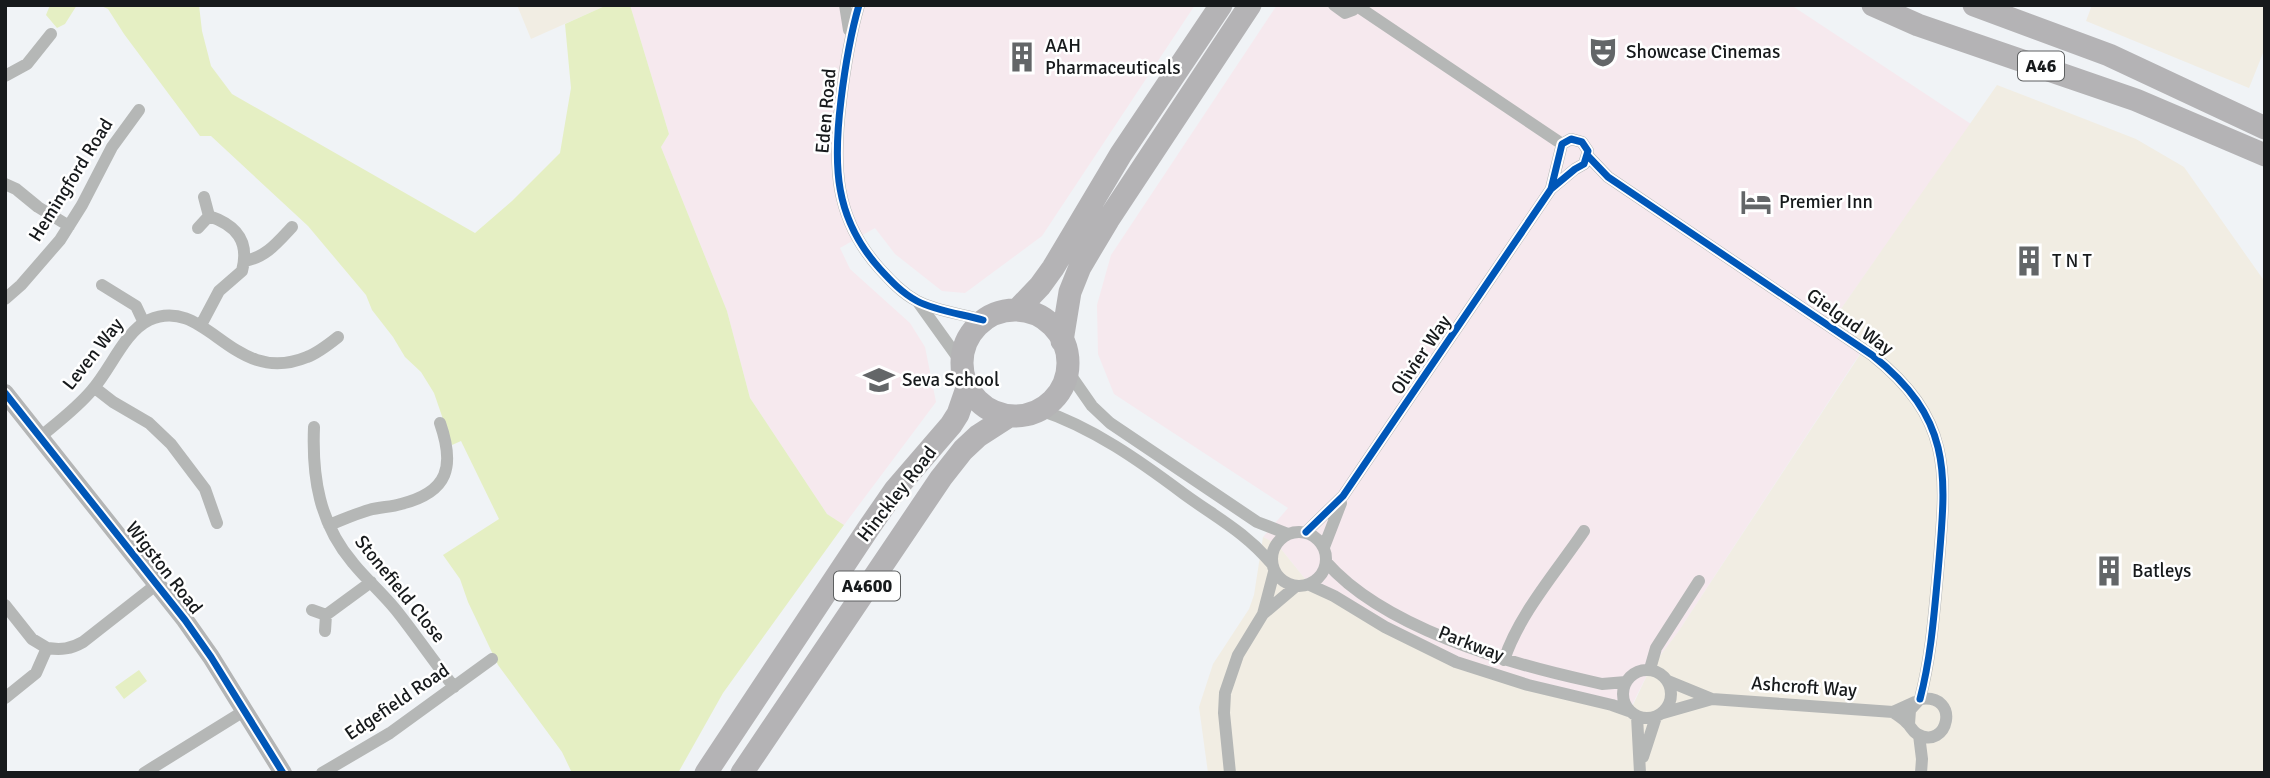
<svg xmlns="http://www.w3.org/2000/svg" width="2270" height="778" font-family="Signika,sans-serif">
<rect width="100%" height="100%" fill="#f0f3f6"/>
<path fill="#f6e9ee" d="M630,5H1195L1042,236L965,293L942,291L895,254L875,228L840,248L850,269L910,323L925,347L936,402L844,525L827,514L750,398L727,311L661,147L669,134Z
M1277,5H1791L1971,124L1829,326L1863,349L1678,632L1650,669L1629,711L1484,671L1310,585L1277,544L1263,537L1288,508L1114,394L1098,354L1097,305L1111,255Z"/>
<path fill="#f1ede3" d="M517,5H607L531,39Z
M2092,5H2265V48L2249,88L2086,21Z
M1997,85L2136,139L2184,167L2265,282V773H1208L1199,707L1213,664L1249,609L1254,595L1263,537L1277,544L1310,585L1420,645L1630,711L1650,669L1678,632L1863,350L1829,326Z"/>
<path fill="#e5efc3" d="M50,5H77L65,24L57,28L46,15Z
M99,5H199L202,31L211,66L232,94L475,233L512,201L560,153L571,88L565,24L607,5H630L669,134L661,147L727,311L750,398L827,514L844,525L723,693L678,773H572L562,752L498,665L468,602L460,579L443,555L499,519L461,441L452,445L434,393L421,372L405,357L393,337L372,310L366,295L308,226L211,136H200L124,34L108,9Z
M139,670L147,681L124,699L115,687Z"/>
<g fill="none" stroke-linecap="round" stroke-linejoin="round">
<path stroke="#b5b7b6" stroke-width="12" d="M845,5L849,30
M859,5C850,36 845,67 841,100C833,165 834,218 880,269C891,281 902,293 917,301C936,311 962,314 983,320
M1334,5L1345,13L1353,10L1357,5
M1357,6L1562,144
M5,76L27,64L51,34
M1588,156L1608,177L1872,355C1955,421 1946,476 1938,572C1934,615 1931,657 1920,699
M5,184L16,189L38,207L69,226
M204,197L209,216
M198,228L209,216C236,225 250,241 242,271L219,291L201,325
M245,261C266,257 277,243 292,227
M102,285L136,306L144,323
M5,299L21,285L60,240L82,205L112,147L139,110
M918,302L961,362
M1069,373L1092,406L1110,423L1257,522L1288,534
M95,388L113,402L149,423L171,444L205,489L217,523
M1040,410C1092,427 1140,461 1184,494C1217,518 1245,532 1272,564
M314,427C312,477 319,523 353,563C366,579 382,593 396,610C416,635 434,662 454,687
M40,437C58,422 77,408 92,390C111,369 124,332 149,320C207,294 232,388 307,357C318,353 328,345 338,337
M329,525C342,520 355,514 369,510C380,507 391,507 401,504C449,492 455,466 440,423
M1272 559a27 27 0 1 1 54 0a27 27 0 1 1-54 0Z
M1306,532L1343,496L1551,189L1575,169L1584,164L1588,151L1582,142L1571,139L1562,144L1551,189
M1324,547L1341,503
M1326,562C1383,627 1506,663 1589,681L1602,684L1626,682
M1310,585L1334,596L1385,627L1456,662L1528,685L1612,705L1629,711
M5,605L32,639L47,648
M312,610L326,615
M1263,614L1295,587
M325,631L326,615L371,582
M1504,660C1519,614 1557,571 1584,531
M1650,669L1656,648L1699,581
M1623 694a24 24 0 1 1 48 0a24 24 0 1 1-48 0Z
M1668,681L1712,699L1893,712L1915,702
M5,698L36,673L47,648C61,650 71,649 83,642L157,584
M1893,712C1897,715 1902,718 1906,722C1911,726 1912,731 1917,734C1948,752 1962,693 1920,699L1910,710L1909,724
M1663,713L1712,699
M1637,716L1640,773
M1919,735L1922,759L1921,773
M1643,757L1656,717
M144,773L244,711
M322,773L390,733L492,659
M1230,773L1224,713L1225,693L1238,655L1263,614L1274,572"/>
<path stroke="#b4b5b5" stroke-width="18" d="M5,393L185,620L211,657L283,773"/>
<path stroke="#b4b3b5" stroke-width="23" d="M1873,5L1918,25L2136,100L2265,155
M1974,5L2109,55L2265,128
M1018,309L1040,286L1053,268L1121,154L1221,5
M962 363a53 53 0 1 1 106 0a53 53 0 1 1-106 0Z
M1062,341L1070,292L1080,267L1108,220L1250,5
M706,773L868,529L895,490L951,425L958,414L967,388
M742,773L941,478L963,450L978,436L1009,416"/>
<g stroke="#fff" stroke-width="11">
<path id="cycleway" d="M859,5C850,36 845,67 841,100C833,165 834,218 880,269C891,281 902,293 917,301C936,311 962,314 983,320
M1588,156L1608,177L1872,355C1955,421 1946,476 1938,572C1934,615 1931,657 1920,699
M5,393L185,620L211,657L283,773
M1306,532L1343,496L1551,189L1575,169L1584,164L1588,151L1582,142L1571,139L1562,144L1551,189"/>
</g>
<use href="#cycleway" stroke="#0057b8" stroke-width="7"/>
</g>
<defs>
<g id="theatre-bare" transform="scale(2.415)"><path d="M-5-5.5Q0-4 5-5.5V0Q5 5 0 6Q-5 5-5 0ZM-3.3-2.5H-1v1.5H-3.3ZM1-2.5H3.3v1.5H1ZM-2.8 1Q0 5.5 2.8 1Z" fill="#636668" stroke="#fff" stroke-width="2.5" paint-order="stroke"/></g>
<g id="building-bare" transform="scale(2.415)"><path d="M-4-6H4V6H1V3H-1V6H-4ZM-2.5-4.3h1.7v1.8h-1.7ZM.8-4.3h1.7v1.8H.8ZM-2.5-1h1.7V.8h-1.7ZM.8-1h1.7V.8H.8Z" fill="#636668" stroke="#fff" stroke-width="2.5" paint-order="stroke"/></g>
<g id="hotel-bare" transform="scale(2.415)"><path d="M-6-4.5h1.5V1H6V5H4.5V3h-9V5H-6ZM-4 0a1.8 1.8 0 1 1 3.6 0ZM.5 0V-2.5h3Q6-2.5 6 0Z" fill="#636668" stroke="#fff" stroke-width="2.5" paint-order="stroke"/></g>
<g id="school-bare" transform="scale(2.415)"><path d="M0-5L7-2L0 1L-7-2ZM-4 1L0 2.5L4 1V4Q0 6-4 4Z" fill="#636668" stroke="#fff" stroke-width="2.5" paint-order="stroke"/></g>
</defs>
<g fill-rule="evenodd">
<use href="#theatre-bare" x="1603" y="52"/>
<use href="#building-bare" x="1022" y="57"/>
<use href="#hotel-bare" x="1756" y="202"/>
<use href="#building-bare" x="2029" y="261"/>
<use href="#school-bare" x="879" y="380"/>
<use href="#building-bare" x="2109" y="571"/>
</g>
<g text-anchor="middle" dominant-baseline="central" stroke-width="5" stroke-linejoin="round" paint-order="stroke">
<g fill="#fff" stroke="#5d5f60" stroke-width="2">
<rect x="2018" y="51.5" width="46" height="29" rx="5"/>
<rect x="834" y="571.5" width="66" height="29" rx="5"/>
</g>
<g font-size="18" font-weight="bold" fill="#171a1c">
<text x="2041" y="66">A46</text>
<text x="867" y="586">A4600</text>
</g>
<g font-size="19" fill="#171a1c" stroke="#fff" text-anchor="start">
<text x="1045" y="46">AAH<tspan x="1045" dy="22">Pharmaceuticals</tspan></text>
<text x="1626" y="52">Showcase Cinemas</text>
<text x="1779" y="202">Premier Inn</text>
<text x="2052" y="261">T N T</text>
<text x="902" y="380">Seva School</text>
<text x="2132" y="571">Batleys</text>
</g>
<g font-size="19" fill="#171a1c" stroke="#fff">
<text transform="translate(826 111) rotate(-85)">Eden Road</text>
<text transform="translate(71 180) rotate(-58)">Hemingford Road</text>
<text transform="translate(1850 322) rotate(35)">Gielgud Way</text>
<text transform="translate(93 354) rotate(-52)">Leven Way</text>
<text transform="translate(1421 355) rotate(-56)">Olivier Way</text>
<text transform="translate(897 494) rotate(-52)">Hinckley Road</text>
<text transform="translate(164 568) rotate(52)">Wigston Road</text>
<text transform="translate(400 589) rotate(51)">Stonefield Close</text>
<text transform="translate(1471 644) rotate(21)">Parkway</text>
<text transform="translate(1804 687) rotate(4)">Ashcroft Way</text>
<text transform="translate(397 702) rotate(-34)">Edgefield Road</text>
</g>
</g>
<rect width="2270" height="778" fill="none" stroke="#171a1c" stroke-width="14"/>
</svg>
